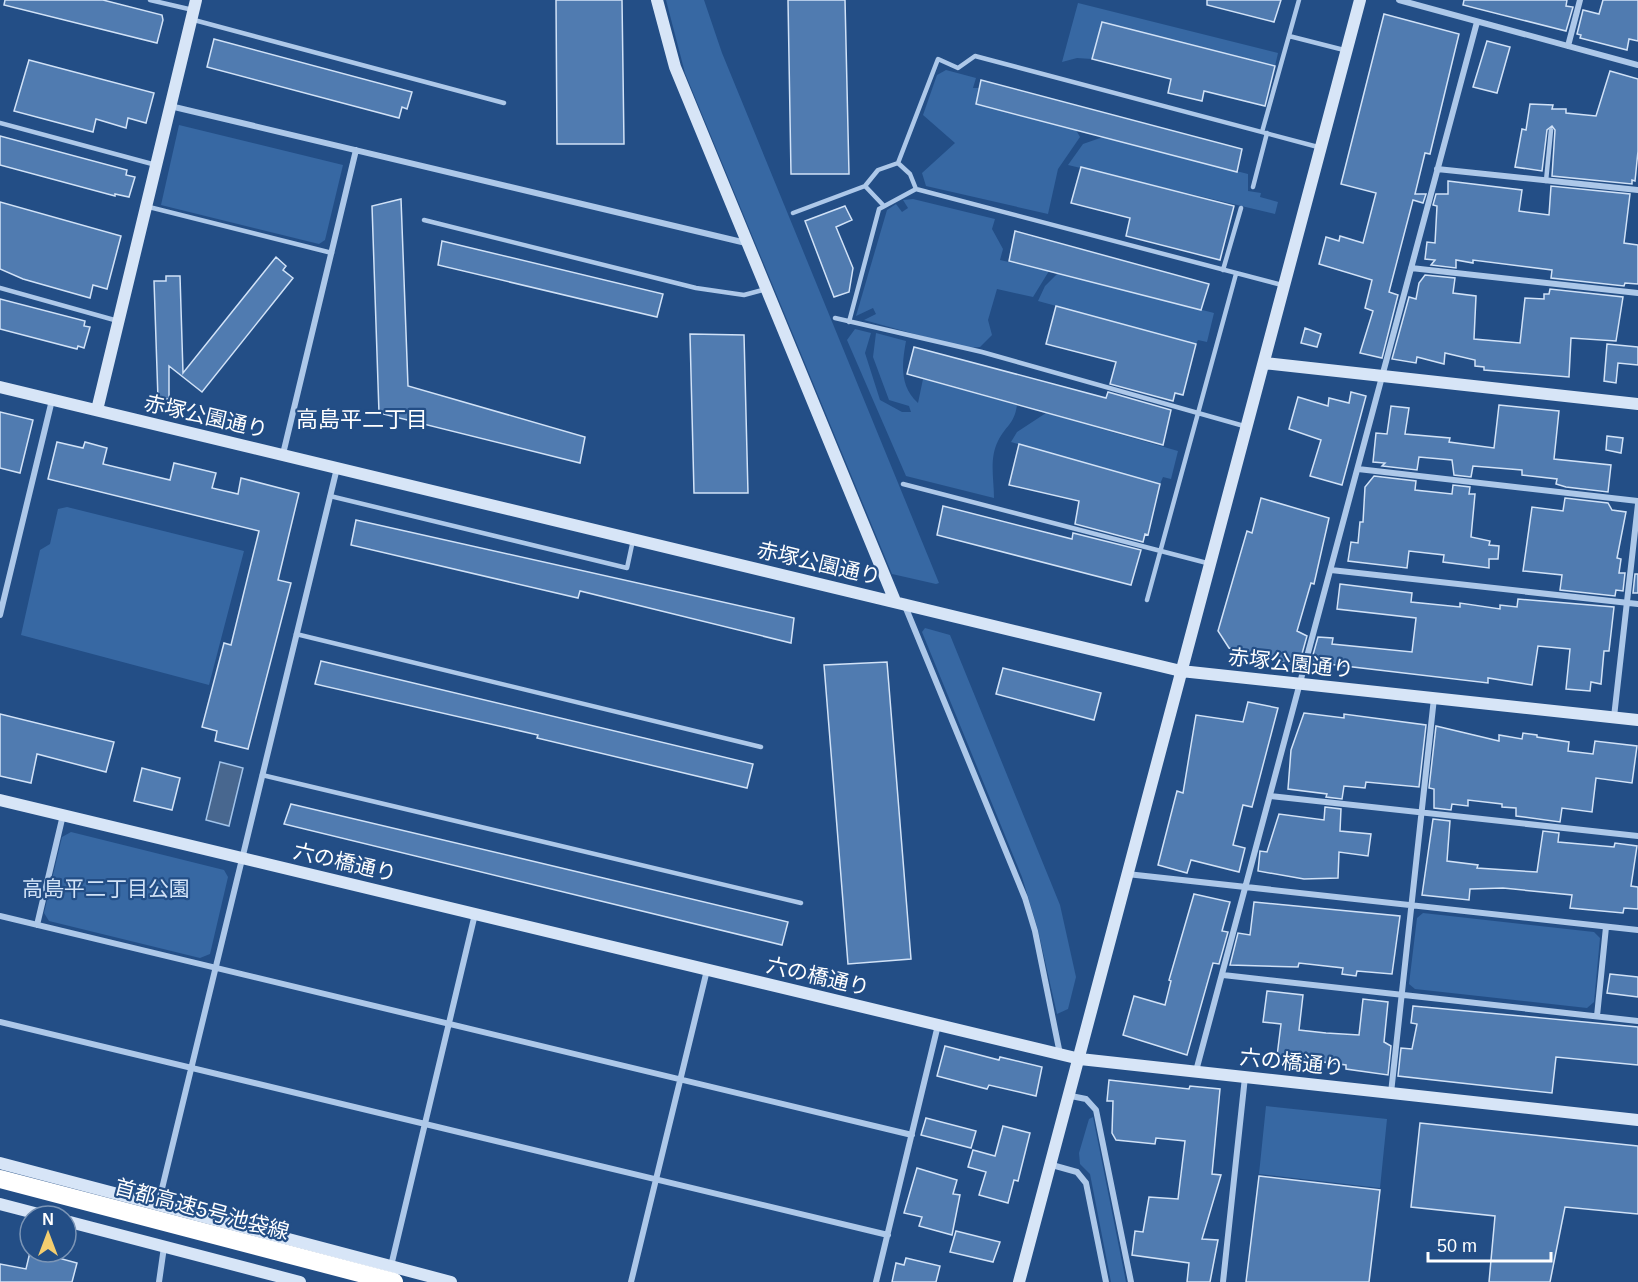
<svg xmlns="http://www.w3.org/2000/svg" width="1638" height="1282" font-family="Helvetica,'Noto Sans JP',sans-serif">
<rect width="100%" height="100%" fill="#234e86"/>
<path fill="#3768a3" d="M666,0H704L722,53L939,583L936,584L892,574L685,73Z
M1078,3L1278,53L1275,66L1102,22L1092,59L1077,58L1062,62Z
M946,70L976,78L973,88H980L976,104L1076,130L1080,137L1058,169L1048,214L926,186L922,173L955,143L923,115L937,75Z
M179,125L343,165L325,240L319,244L161,205Z
M1103,137L1248,174V191L1261,193L1260,197L1278,202L1275,214L1068,165L1083,144Z
M913,199L995,219L992,229L1003,249L1000,260L1049,271L1033,297L997,289L988,320L992,335L980,347L965,348L864,320L876,314L873,308L856,316L887,210L896,204L902,212L908,208L903,200Z
M1058,273L1214,313L1207,342L1198,340L1196,344L1038,301L1045,286Z
M855,329L871,333L865,353L880,400L902,412H911L909,406L889,400L873,357L876,333L906,341C902,363 899,386 918,403L923,379L1017,405C1014,425 1006,425 998,441C989,459 994,479 994,498L906,476L847,340Z
M1046,413L1178,451L1171,479L1163,477L1160,484L1011,442L1017,432Z
M67,507L244,551L209,685L21,635L40,550L50,544L58,509Z
M925,628L950,635L1060,905L1076,977L1068,1009L1057,1014L1038,930L1022,877L922,632Z
M71,832L224,870L228,877L210,954L200,958L49,921L44,913L62,837Z
M1423,913L1594,932L1600,938L1594,1002L1587,1008L1415,989L1409,984L1417,918Z
M1266,1106L1387,1119L1380,1188L1259,1174Z
M1093,1117L1126,1282H1111L1090,1174L1080,1164L1079,1153L1089,1119Z"/>
<path fill="#48678f" stroke="#a1c3ea" stroke-width="1.5" d="M220,762L243,768L229,826L206,820Z"/>
<path fill="#507bb0" stroke="#d1e2f7" stroke-width="1.5" d="M5,0H103L162,15L163,20L157,43L4,5Z
M556,0H622L624,144H557Z
M788,0H845L849,174H791Z
M1207,0H1281L1274,22L1207,5Z
M1464,0H1567L1566,6L1573,7L1566,31L1463,5Z
M1603,0H1638V41L1629,39L1627,50L1580,38L1581,35L1577,34L1583,10L1599,14Z
M1384,14L1459,34L1430,154L1425,153L1415,194H1426L1423,203L1413,200L1389,292L1398,295L1382,358L1360,353L1373,311L1365,308L1372,280L1319,264L1326,237L1339,241L1340,236L1363,243L1376,193L1341,184Z
M1102,22L1275,66L1265,106L1204,91L1202,101L1168,93L1171,79L1092,59Z
M214,39L412,92L407,109L402,107L399,118L207,67Z
M1487,41L1510,47L1497,93L1473,87Z
M29,60L154,93L146,123L128,118L126,128L96,119L93,132L14,111Z
M1610,71L1638,79V151L1635,181L1632,180V184L1552,176L1555,130L1552,126L1547,130L1542,171L1515,167L1522,129L1526,130L1530,104L1553,105L1552,109H1566V113L1596,116Z
M981,80L1242,149L1237,172L976,104Z
M0,136L127,170L126,175L135,177L129,197L115,194V196L0,165Z
M1081,167L1234,206L1220,260L1126,236L1130,218L1071,203Z
M1448,181L1522,190L1519,211L1549,215L1551,186L1630,194L1624,243L1638,245V284L1625,283L1624,286L1551,278L1552,270L1473,260V263L1456,260V268L1431,265L1435,260L1425,259L1427,242L1435,243L1437,206L1433,205L1436,194H1448Z
M401,199L408,386L585,437L580,463L379,413L372,206Z
M0,202L121,236L107,289L93,285L90,298L23,279L0,269Z
M845,206L852,220L836,227L853,268L849,292L834,297L805,221Z
M1015,231L1209,284L1201,310L1009,261Z
M442,241L663,294L657,317L438,265Z
M276,257L286,266L283,270L293,278L202,392L169,366V399H158L154,281H166V276H180L183,373Z
M1425,275L1455,278L1453,293L1476,296L1474,339L1520,343L1525,298L1544,299V294H1549L1550,289L1623,297L1616,341L1571,338L1569,377L1484,370V367L1475,366V360L1445,353L1444,364L1417,357L1416,363L1392,359L1409,297L1416,299L1419,283Z
M0,299L85,321L84,326L90,327L84,348L78,346L77,349L0,329Z
M1056,306L1196,344L1183,395L1175,393L1173,401L1110,384L1116,362L1046,344Z
M1305,328L1321,334L1317,347L1301,343Z
M690,334L744,335L748,493H694Z
M1607,344L1638,347V365L1618,363L1616,383L1604,381Z
M914,347L1106,398L1108,392L1171,410L1163,445L907,374Z
M1351,392L1366,396L1342,485L1310,476L1321,440L1289,429L1298,397L1328,406L1329,398L1349,403Z
M1499,405L1559,411L1554,459L1611,465L1608,492L1566,487L1556,484L1557,479L1522,475V470L1473,466L1471,477L1454,475L1452,460L1419,457L1417,470L1382,466L1385,463L1373,462L1376,433L1387,434L1391,406L1409,408L1405,434L1450,438L1449,442L1494,448Z
M0,412L33,420L20,473L0,468Z
M1607,436L1623,438L1621,453L1606,450Z
M57,442L83,448L85,442L107,448L103,464L170,480L174,463L216,473L212,488L238,494L241,478L299,493L278,580L291,583L248,749L215,741L217,731L202,727L224,643L231,645L259,531L48,479Z
M1019,444L1160,484L1148,535L1145,534L1143,542L1075,524L1079,501L1009,485Z
M1374,476L1416,481L1415,490L1452,494L1453,485L1470,487L1469,494H1475L1471,537L1490,541L1489,545L1499,546L1498,559H1489V568L1443,562L1444,555L1409,551L1407,568L1348,561L1351,542L1358,543L1360,522H1363L1365,487Z
M1261,498L1329,518L1314,584L1311,583L1297,631L1307,636L1300,661H1298L1296,665L1229,648L1218,631L1247,531L1252,533Z
M1565,498L1608,503L1612,510L1626,512L1617,558L1621,559L1619,573H1625L1623,591L1616,590L1615,596L1560,590L1562,575L1523,571L1532,507L1563,511Z
M943,506L1072,539L1073,533L1141,550L1131,585L937,535Z
M356,520L794,618L791,643L580,591L578,598L351,545Z
M1635,574H1638V593H1633Z
M1340,584L1412,593L1411,602L1460,607V603L1500,609V605L1517,607L1518,599L1614,607L1609,651H1604L1601,684L1591,682L1590,691L1566,689L1570,649L1538,646L1532,685L1488,678V683L1311,662L1318,637L1333,638L1332,644L1412,652L1416,618L1337,609Z
M321,661L753,764L747,788L537,738L538,735L315,684Z
M887,662L911,959L848,964L824,665Z
M1003,668L1101,693L1094,720L996,694Z
M1248,702L1278,708L1252,807L1243,805L1233,845L1245,848L1239,872L1191,860L1187,873L1158,865L1177,791L1183,793L1196,715L1243,722Z
M1304,713L1344,718V714L1426,725L1419,787L1366,782L1365,788L1344,786L1342,799L1326,797L1327,794L1288,789L1291,750Z
M0,714L114,742L106,772L37,754L31,783L0,776Z
M1436,726L1499,741V735L1522,739L1523,733L1537,735V737L1569,742L1568,751L1593,754L1595,741L1637,746L1632,783L1596,778L1592,812L1562,808L1560,822L1516,816V808L1502,807V804L1468,800V806L1452,804L1451,810L1434,808V789L1429,788Z
M142,768L180,778L172,810L134,801Z
M291,804L511,856L788,922L782,945L284,824Z
M1325,807L1341,809L1340,831L1371,834L1368,856L1339,852L1338,878L1304,879L1258,871L1260,851L1267,852L1279,814L1324,820Z
M1433,819L1450,821L1447,861L1478,865L1477,868L1537,872L1543,831L1559,833L1558,842L1614,847L1615,843L1637,846L1631,886L1638,887V909L1624,908L1623,913L1570,908L1572,895L1503,888L1470,889L1469,900L1422,895Z
M1194,894L1230,902L1222,931L1228,932L1219,964L1213,963L1187,1055L1123,1035L1134,996L1165,1005L1171,981L1169,980Z
M1254,902L1400,916L1392,974L1357,971L1356,976L1342,974L1343,968L1299,963L1298,967L1230,965L1238,933L1250,935Z
M1610,974L1638,977V997L1607,993Z
M1267,991L1303,995L1299,1030L1326,1033L1359,1035L1363,999L1388,1002L1384,1042L1391,1046L1388,1075L1346,1069V1065L1277,1056L1281,1024L1263,1022Z
M1413,1006L1638,1027V1065L1556,1057L1552,1093L1398,1076L1401,1048L1412,1049L1417,1024L1411,1023Z
M945,1046L999,1060L1000,1057L1042,1067L1036,1096L989,1085L987,1089L937,1076Z
M1109,1080L1189,1089L1190,1086L1220,1089L1212,1174L1221,1175L1202,1239L1218,1240L1210,1282H1187L1189,1263L1132,1255L1135,1231L1143,1232L1149,1197L1178,1199L1185,1141L1156,1138L1155,1144L1116,1140L1112,1133L1113,1101H1107Z
M926,1118L976,1131L971,1148L921,1135Z
M1420,1123L1638,1146V1214L1565,1207L1550,1282H1489L1495,1216L1411,1207Z
M1003,1126L1030,1133L1018,1181L1014,1180L1008,1203L979,1195L986,1172L968,1167L973,1150L995,1156Z
M917,1168L957,1180L953,1194L960,1195L952,1235L919,1226L922,1217L904,1213Z
M1259,1176L1380,1190L1369,1282H1246Z
M956,1231L1000,1242L993,1262L950,1252Z
M30,1252H52L51,1256L77,1263L72,1282H0V1264L26,1269Z
M906,1258L940,1266L936,1282H892L896,1263L904,1265Z"/>
<g fill="none" stroke-linecap="round" stroke-linejoin="round">
<path stroke="#adc8e9" stroke-width="4.5" d="M150,0L193,10
M194,20L504,103
M1289,36L1344,50
M0,123L156,165
M1262,132L1299,0
M1546,181L1551,130
M865,186L878,170L898,163
M1253,187L1267,133
M916,189L910,174L898,163L938,59L958,68L975,56L1318,147
M149,207L332,253
M793,213L865,186L884,206
M424,220L696,288L744,295L766,289
M1223,270L1241,208
M0,288L118,321
M835,318L982,352L1244,426
M849,322L879,209L916,189L1282,285
M903,484L1207,563
M330,496L627,568L633,540
M1147,600L1236,274
M296,634L761,747
M262,775L801,903"/>
<path stroke="#adc8e9" stroke-width="6" d="M1399,0L1638,65
M1568,46L1580,0
M170,106L746,243
M1437,169L1638,190
M1411,268L1638,293
M283,454L356,150
M1358,469L1638,501
M1331,570L1638,604
M905,606L1025,898L1035,931L1060,1054
M0,615L52,400
M1614,717L1638,504
M1270,796L1638,836
M1127,874L1638,930
M0,916L912,1135
M37,925L63,815
M1223,975L1638,1021
M1597,1016L1606,927
M0,1022L888,1235
M1196,1071L1477,22
M1391,1093L1434,698
M1071,1096L1086,1099L1096,1110L1131,1282
M1052,1165L1077,1172L1086,1183L1106,1282
M158,1205L337,468
M391,1266L475,914
M159,1282L164,1247
M631,1282L707,970
M876,1282L938,1025
M1223,1282L1245,1077"/>
<path stroke="#d7e5f7" stroke-width="12" d="M657,0L675,67L895,601
M1264,363L1638,404
M0,387L1181,671L1638,720
M97,410L196,0
M0,800L1080,1059L1638,1120
M0,1163L451,1282
M0,1204L46,1216
M66,1221L300,1282
M1019,1282L1360,0"/>
<path stroke="#fff" stroke-width="18" d="M0,1179L394,1282"/>
</g>
<g text-anchor="middle" dominant-baseline="central" stroke-width="4.5" stroke-linejoin="round" paint-order="stroke">
<g font-size="21" fill="#fff" stroke="#234e86">
<text transform="translate(206 416) rotate(13)">赤塚公園通り</text>
<text transform="translate(819 563) rotate(13)">赤塚公園通り</text>
<text transform="translate(1291 663) rotate(6)">赤塚公園通り</text>
<text transform="translate(345 862) rotate(13)">六の橋通り</text>
<text transform="translate(818 976) rotate(13)">六の橋通り</text>
<text transform="translate(1292 1062) rotate(6)">六の橋通り</text>
<text transform="translate(202 1209) rotate(15)">首都高速5号池袋線</text>
</g>
<g font-size="21" fill="#d1e2f7" stroke="#234e86">
<text x="106" y="888">高島平二丁目公園</text>
</g>
<g font-size="22" fill="#fff" stroke="#234e86">
<text x="362" y="419">高島平二丁目</text>
</g>
</g>
<g transform="translate(48 1234)"><circle r="28" fill="#234e86" stroke="#7b95b6" stroke-width="1.5"/>
<path d="M0-4.5L10 22L0 15L-10 22Z" fill="#f4ce6f"/>
<text y="-9" font-size="16" font-weight="bold" text-anchor="middle" fill="#ffffff">N</text>
</g>
<path d="M1428 1252v9h123v-9" fill="none" stroke="#ffffff" stroke-width="3"/>
<text x="1437" y="1252" font-size="18" fill="#ffffff" stroke="#234e86" stroke-width="4.5" paint-order="stroke">50 m</text>
</svg>
